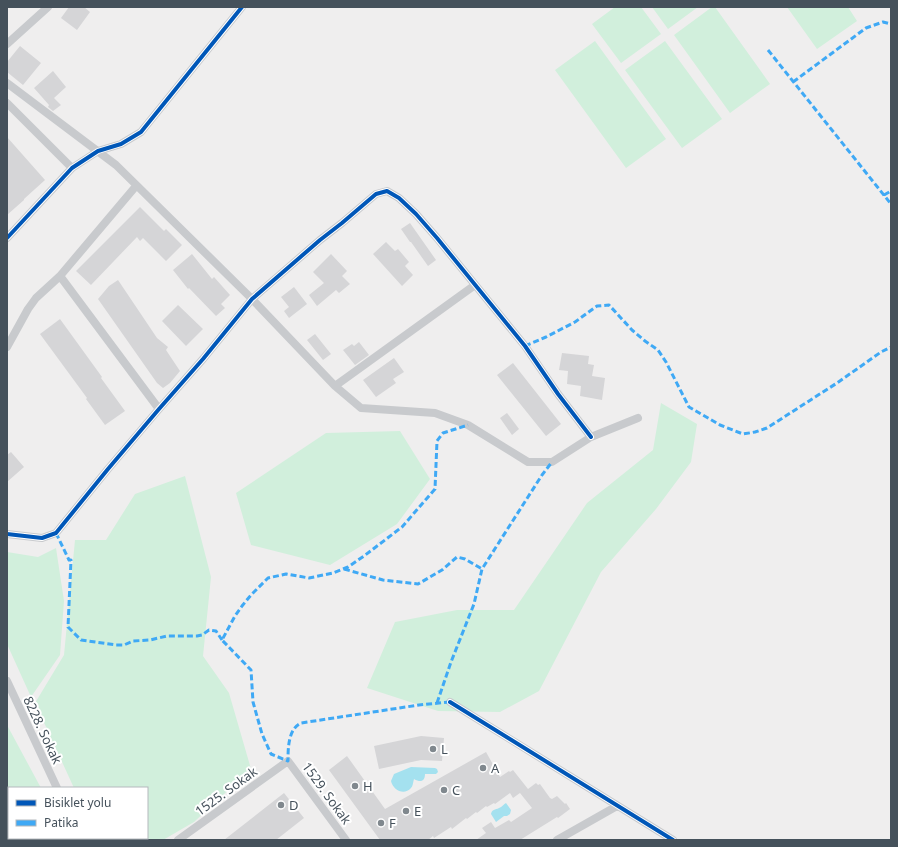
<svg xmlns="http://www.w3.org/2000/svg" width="898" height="847" font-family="'Noto Sans',sans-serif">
<rect width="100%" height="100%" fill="#efeeee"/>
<path fill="#d1efdc" d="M615,7H641L661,34L621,63L592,24Z
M652,7H698L668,29Z
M712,7H715L770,84L730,113L674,35Z
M787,7H848L857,21L817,49Z
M595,41L666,139L626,168L555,70Z
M665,41L722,119L682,148L625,70Z
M661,403L697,424L691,462L656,509L601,572L539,691L500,712L438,711L367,688L395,622L457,610H514L587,503L653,450Z
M400,431L430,479L397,524L330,565L251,545L236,493L326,433Z
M185,476L211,577L203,656L229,693L251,769L194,822L163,840H98L97,838H147V788H74L35,703L64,655L75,540H106L135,494Z
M56,548L64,601L60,655L31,697L7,644V552L38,557Z
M7,725L41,788H9V838H64L65,840H7Z"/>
<path fill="#a4e1ef" d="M411,767L435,768L437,769L438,772L436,774H425C425,781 421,783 414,779C413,782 413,786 411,788C404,796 393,790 391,781L394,774Z
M506,803L511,810L510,814L507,816H504L496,822L491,814C492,809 495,810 499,808C502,807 504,804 506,803Z"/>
<path fill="#d5d5d7" d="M69,7H84L90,12L77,30L61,18Z
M20,46L41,63L23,85L7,72V62Z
M53,71L66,87L54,98L61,105L53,111L48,107L49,105L34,88Z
M7,137L45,180L24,199V200L7,215Z
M140,207L164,231L166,229L182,245L166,261L143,238L140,241L137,237L91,285L76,271Z
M410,223L436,260L428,266L411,242H410L401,229Z
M386,242L395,251L398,249L409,262L405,266L413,275L402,286L373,254Z
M192,254L212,279L214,277L230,295L221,304L225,308L216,316L189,288L188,289L173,270Z
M331,254L347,271L342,276L350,284L339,293L336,290L317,306L309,295L324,283L313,272Z
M118,280L157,338L168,347L166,350L180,371L170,383L163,388L157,383L98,299L109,286Z
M294,287L307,304L289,318L284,311L289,307L281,297Z
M178,305L203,329L186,346L162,321Z
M60,319L102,377L101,378L125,411L105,425L86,399L87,398L40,334Z
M315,334L331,354L323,360L307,340Z
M359,342L369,355L355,365L343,350L352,344L354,346Z
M562,353L589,356L588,364L594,365L592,376L605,378L602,400L580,396L581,386L567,384L568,371L559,370Z
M394,358L404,372L393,379L396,383L376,397L363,380Z
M513,363L561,424L546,436L497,375Z
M507,413L519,429L512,435L500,418Z
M11,452L24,467L7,482V455Z
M421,736L444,738L442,761L421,760L379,769L374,746Z
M486,752L500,777L509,771L510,772L513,770L528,789L536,783L538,785L540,784L550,798L552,799L557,796L565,804L566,803L570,809L558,818L557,817L520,840H476L486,833L482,828L491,822L495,828L509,820L511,822L532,808L520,793L513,798L510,793L495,804L494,803L487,807L486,806L477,813L476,812L467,819L466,818L452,829L451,827L434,838L433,836L428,840H380L329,770L347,756L385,809Z
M284,793L304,818L276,840H224Z"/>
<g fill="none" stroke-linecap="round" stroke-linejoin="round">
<path stroke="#c8cacd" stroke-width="8" d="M7,44L48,7
M7,83L116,165L252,299L335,386L361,408L435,413L468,425L528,462H552L591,437L638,418
M7,103L72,168
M136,186L60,276L159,409
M7,238L72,168L98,151L121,144L141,132L242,7
M7,347L28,309L36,298L60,276
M335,386L475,285
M7,534L42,538L56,533L108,469L159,409L203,359L252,299L320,240L342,223L376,194L387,191L399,198L416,214L437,238L525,346L558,394L591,437
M7,681L57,788
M450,702L673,840
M80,838L81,840
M178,840L288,761L346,840
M557,840L617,806"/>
<path stroke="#3fa9f5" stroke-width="3" stroke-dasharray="6 3" stroke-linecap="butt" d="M768,50L891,204
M793,82L866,28L883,22L891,24
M884,195L891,191
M525,346L546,337L575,322L597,306L609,305L632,330L645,341L658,350L666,362L689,407L720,425L743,434L755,432L767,428L837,383L881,352L891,347
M56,533L69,560H71L68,627L81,640L116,645H124L133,641L150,640L167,636H197L202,635L209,630L216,631L222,640
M344,569L383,580L418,584L442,570L457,557L465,559L482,569
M450,702L419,705L301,723C288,729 288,749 288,761L271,754L262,734L253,702L251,670L222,640L235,616L242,606L251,595L268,578L286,574L309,578L333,573L348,567L364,556L402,527L435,489L437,441L443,433L468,425
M437,703L451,662L474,604L482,569L542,475L552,462"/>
<g stroke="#fff" stroke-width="6">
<path id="cycleway" d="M7,238L72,168L98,151L121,144L141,132L242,7
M7,534L42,538L56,533L108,469L159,409L203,359L252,299L320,240L342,223L376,194L387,191L399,198L416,214L437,238L525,346L558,394L591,437
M450,702L673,840"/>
</g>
<use href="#cycleway" stroke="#0057b8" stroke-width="4"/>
</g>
<g fill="#80888e" stroke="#fff" stroke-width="1.5">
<circle cx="433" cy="749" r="4"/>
<circle cx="483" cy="768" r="4"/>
<circle cx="355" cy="786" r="4"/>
<circle cx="444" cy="790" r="4"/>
<circle cx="281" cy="805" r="4"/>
<circle cx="406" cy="811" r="4"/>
<circle cx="381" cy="823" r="4"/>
</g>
<g text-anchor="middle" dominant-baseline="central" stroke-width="4" stroke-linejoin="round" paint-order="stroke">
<g font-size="13" fill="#45515b" stroke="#fff">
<text transform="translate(43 730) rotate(65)">8228. Sokak</text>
<text transform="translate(226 791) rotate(-36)">1525. Sokak</text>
<text transform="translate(327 793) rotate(54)">1529. Sokak</text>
</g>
<g font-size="13" fill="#45515b" stroke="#fff" text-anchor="start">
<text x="441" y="749">L</text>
<text x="491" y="768">A</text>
<text x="363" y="786">H</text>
<text x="452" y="790">C</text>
<text x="289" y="805">D</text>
<text x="414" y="811">E</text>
<text x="389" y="823">F</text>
</g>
</g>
<rect width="898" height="847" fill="none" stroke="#45515b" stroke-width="16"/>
<rect x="8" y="787" width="140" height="52" fill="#ffffff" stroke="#b5b9bd"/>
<rect x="16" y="800" width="20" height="6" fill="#0057b8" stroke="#b5b9bd"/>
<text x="44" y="807" font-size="12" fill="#45515b">Bisiklet yolu</text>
<rect x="16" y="820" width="20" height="6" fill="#3fa9f5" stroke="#b5b9bd"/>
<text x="44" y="827" font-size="12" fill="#45515b">Patika</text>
</svg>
